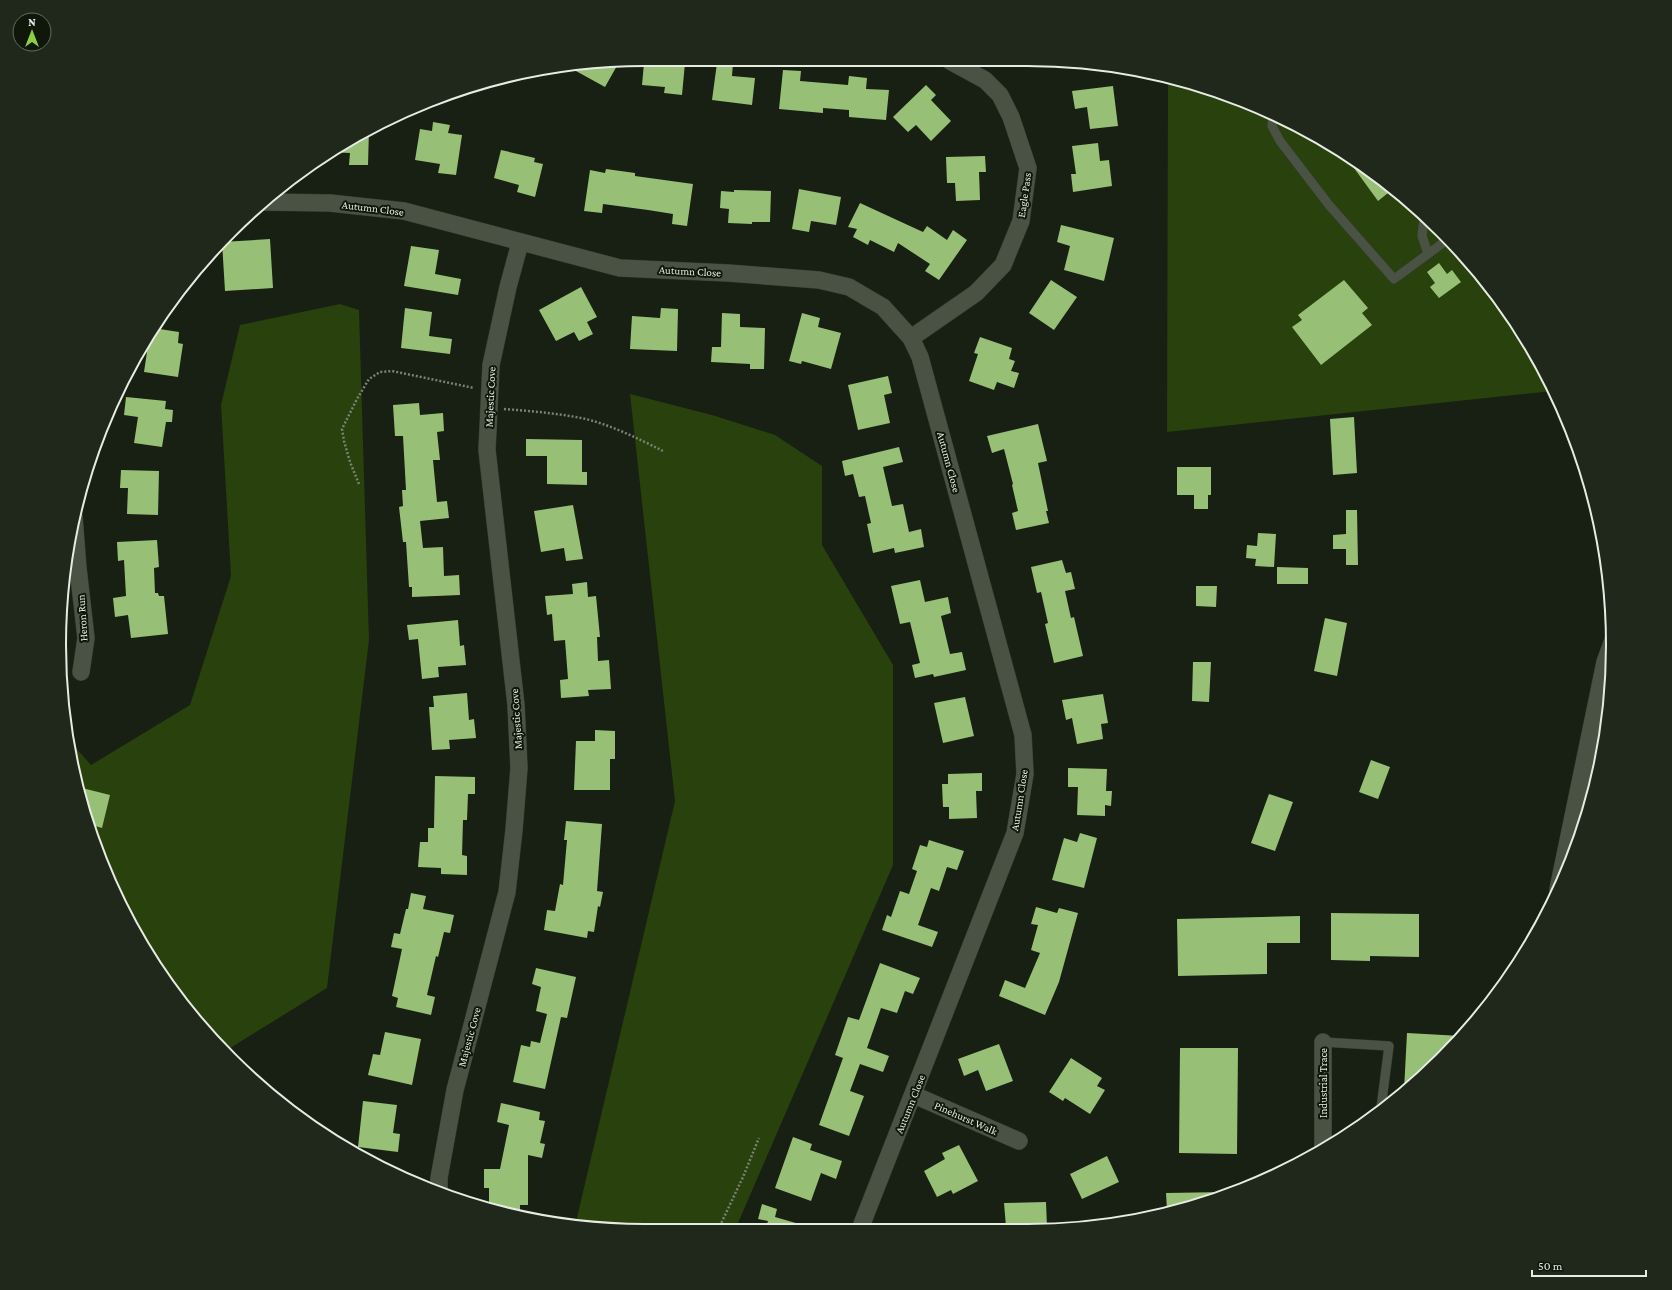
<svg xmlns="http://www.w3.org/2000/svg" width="1672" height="1290" font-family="'Crimson Pro',serif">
<rect width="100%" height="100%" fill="#181f13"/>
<path fill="#28410d" d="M1168,77L1179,79L1286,120L1384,180L1467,258L1514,320L1553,391L1167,432Z
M340,304L359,310L369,640L327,988L224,1052L158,970L119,904L90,833L70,759L68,739L91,765L190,705L231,576L221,405L240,325Z
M630,394L712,415L775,435L822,466V545L893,665V865L735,1230L645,1231L575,1226L675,801Z"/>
<path fill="#97c076" d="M644,63H685L682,95L664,93L665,87L642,85Z
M717,63H733L732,76L755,78L752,105L712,100Z
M618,64L605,87L565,65L568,64Z
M783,70L801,71L800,81L848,85L849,76L867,78L866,89L889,90L886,120L849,117V110L823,108V113L779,109Z
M926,85L936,95L931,100L951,121L931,141L916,125L908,132L893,117Z
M1113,86L1118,126L1090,129L1087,107L1075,109L1072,91Z
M433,122L450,125L448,133L462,135L456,175L438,173L440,164L415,160L420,129L432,131Z
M369,129L368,165H349L350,153L330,152L352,138Z
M1098,143L1100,161L1109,160L1112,186L1073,192L1071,174H1076L1072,146Z
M501,150L535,158L534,162L543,164L535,197L517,192L519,185L494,178Z
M985,156L986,172H979L980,200L956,201L955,183H947L946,157Z
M1346,157L1384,180L1393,189L1378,201Z
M606,169L635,173V176L693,184L687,226L672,224L673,214L648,210L603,204L602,213L584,211L590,170L605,173Z
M799,189L841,197L836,225L811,221L809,232L792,229Z
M734,190L771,191L770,222H752V224L728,223L729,209L720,208L721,191L734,192Z
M860,203L923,232L927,226L947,240L953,230L967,240L939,280L925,271L930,264L898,243L894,252L870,240L868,245L853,237L857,229L848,227Z
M1061,225L1114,238L1104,281L1064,270L1070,246L1057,242Z
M270,239L273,288L225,291L222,242Z
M411,246L439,250L435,274L461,279L458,295L404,286Z
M1439,263L1447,274L1452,270L1461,282L1439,298L1430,287L1435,283L1427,272Z
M1051,280L1077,297L1054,330L1029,313Z
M1344,280L1368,308L1362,313L1372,325L1321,365L1292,327L1302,320L1298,315Z
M581,287L597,317L587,322L593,334L579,341L574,332L556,341L539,310Z
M405,308L432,312L429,336L452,339L450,354L401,348Z
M661,308L678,309L677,351L630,349L632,316L660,318Z
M722,313L740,314V327L765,328L764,369H750V364L711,362L712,347H721Z
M802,313L820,318L818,327L841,333L831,369L802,361L801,364L789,361Z
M153,328L179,332L178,343L183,344L178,377L144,372L148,345L143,344Z
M980,337L1012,348L1009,359L1015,361L1011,371L1019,373L1014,388L997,382L994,390L969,381L978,354L974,353Z
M888,376L892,393L884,395L890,423L858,430L848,385Z
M126,397L166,401L165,409L173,410L172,422H166L162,447L134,443L138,417L124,415Z
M419,403L420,415L443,413L444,431L437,432L440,460H433L437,502L447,501L449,518L420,521L423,548L443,547L444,576L459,575L460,595L412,597V587H409L406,542H403L399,507L403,506L402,490H406L403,436H395L393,405Z
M1354,417L1357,473L1333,475L1330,419Z
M1038,424L1047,461L1038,463L1048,511H1046L1049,523L1016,530L1012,513L1018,511L1012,485L1013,484L1004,449L992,453L987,436Z
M526,439L582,440V472H587V485L547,484V456H526Z
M899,447L903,462L883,467L892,506L903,504L909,532L921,529L924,547L895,553L894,548L873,553L867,524L871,523L865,496L859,497L853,474L845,476L842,461Z
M1177,467H1211V495H1208V509H1194V495H1177Z
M121,470L159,471L158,515L127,514L128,488H120Z
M573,505L583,559L566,561L564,548L541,552L534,511Z
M1346,510H1357L1358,565H1346V549H1333V535L1346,534Z
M1258,533L1276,534L1274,567L1255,566L1256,559L1246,558L1247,545L1257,546Z
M157,540L159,567L154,568L155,593H158L159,596H164L168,634L131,638L128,615L115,617L113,598L126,596L124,560L118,561L117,542Z
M1062,560L1066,573L1071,572L1075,589L1065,591L1071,618L1074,617L1083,656L1054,663L1045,624L1048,623L1041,592L1037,593L1031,567Z
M1277,567L1308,568V584H1277Z
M920,580L925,602L948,597L951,613L941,616L950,654L962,652L966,670L934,677L933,674L915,678L912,665L920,663L910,622L900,624L891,586Z
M587,582L588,597L596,596L600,637H597L598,661L609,660L611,689L588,690L589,696L561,698L560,680L568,679L565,640L554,641L552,614L547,615L545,596L573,594L572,584Z
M1196,586H1217L1216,607L1196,606Z
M1325,618L1347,623L1337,676L1314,671Z
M458,620L460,646L464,645L466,665L438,667L439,677L422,679L418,639L409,640L407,625Z
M1193,662H1211L1209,702L1192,701Z
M467,693L469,720L474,719L476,738L449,740L450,749L432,750L429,707H434L433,696Z
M1103,694L1108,723L1101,724L1103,739L1077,744L1072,718L1066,720L1062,700Z
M965,697L974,736L943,743L934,703Z
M595,730L615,731V759H610V790H574L576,741H595Z
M1371,760L1390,767L1378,799L1359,792Z
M1068,768L1107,769L1106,791H1112L1111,806L1105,805V816L1077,815L1078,787H1068Z
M982,773V791H976L977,818L949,819V807H943L942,784H948V774Z
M435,776L475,777V794H468L467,820H463L462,855L467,856V875L441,874V868L418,867L420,842H428V828H434Z
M78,787L110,795L102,828L88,824Z
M1269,794L1293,802L1275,851L1251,843Z
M566,821L602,824L597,891L603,892L600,907L598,906L594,932L588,931L587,938L544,930L547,910L555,911L560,884L563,885L567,840H564Z
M1080,833L1097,838L1084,888L1052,880L1064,838L1077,842Z
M929,840L964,851L957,870L947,867L939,891L931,888L918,925L938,932L932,947L882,930L887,915L891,917L900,891L909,894L917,871L912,869L920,845L927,847Z
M411,893L426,896L423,909L454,915L450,933L444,932L438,957L436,956L427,995L435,997L431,1015L396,1007L398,998L392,996L402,949L391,947L394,933L400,934L406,909H408Z
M1036,907L1057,913L1059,908L1078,913L1059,982L1045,1015L999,996L1005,980L1025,988L1040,953L1031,950L1038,925L1031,924Z
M1331,913L1419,914V957L1370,956V961L1331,960Z
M1300,916V943H1267V974L1178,976L1177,919Z
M880,963L920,978L913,994L905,991L897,1013L881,1008L867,1048L889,1056L883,1072L860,1064L850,1091L864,1096L849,1136L819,1125L843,1058L835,1055L848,1017L859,1020Z
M536,968L576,977L567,1018L561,1017L545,1089L513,1082L521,1045L530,1047L531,1041L540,1043L547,1014L536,1011L541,987L532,984Z
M385,1032L421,1039L412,1085L368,1075L373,1054L380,1055Z
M1407,1033L1461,1036L1441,1060L1404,1090Z
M999,1044L1013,1081L986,1091L978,1070L964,1076L958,1059Z
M1180,1048H1238L1237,1154L1179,1153Z
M1071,1058L1102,1078L1097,1086L1105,1090L1090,1114L1065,1098L1063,1101L1049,1092Z
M363,1101L397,1105L393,1133L400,1134L398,1152L358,1147Z
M501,1103L540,1112L539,1120L545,1121L540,1143L545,1144L542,1158L528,1155V1205H520V1215L489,1208V1188H484V1169H500L509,1125L497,1122Z
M793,1137L812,1144L810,1150L842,1161L836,1179L821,1173L811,1201L775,1188Z
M959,1145L978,1181L953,1194L951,1190L937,1197L924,1171L945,1159L942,1153Z
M1107,1156L1119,1182L1082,1199L1070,1174Z
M1226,1192L1227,1194L1216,1200L1167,1211L1166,1193Z
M1046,1202L1047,1227H1006L1004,1203Z
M762,1204L777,1209L775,1217L806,1226V1229L765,1230L768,1221L758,1219Z"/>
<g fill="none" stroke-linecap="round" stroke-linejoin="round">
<g stroke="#363b34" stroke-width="10">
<path id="service" d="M1273,114L1272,126L1280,141L1329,205L1394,279L1447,240
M1424,218L1422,236L1428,254
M1323,1042L1389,1046L1381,1108"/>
</g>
<g stroke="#363b34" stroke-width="18">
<path id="minor" d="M264,202L330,203L404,211L620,268L728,273L819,280L849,287L883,307L911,338L920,357L1023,735L1025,774L1015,833L860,1229
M911,338L976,293L1003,265L1021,221L1028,168L1011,117L1000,95L985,80L950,61
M74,517L78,568L86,638L81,672
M1558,889L1605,662L1613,640
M914,1095L1019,1141
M1323,1147V1042
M439,1191V1178L455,1090L507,892L514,830L519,768L516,705L487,450L491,365L508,287L520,243"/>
</g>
<path stroke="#7b8177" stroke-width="2.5" stroke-dasharray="2 2" stroke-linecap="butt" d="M504,409C530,411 555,413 581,418C607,423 639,439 663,451
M359,484L350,462L344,441L342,429L357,399L369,379L380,372L392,371L474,388
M718,1230L743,1177L759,1138"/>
<use href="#service" stroke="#495243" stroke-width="9"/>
<use href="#minor" stroke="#495243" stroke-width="17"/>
</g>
<g text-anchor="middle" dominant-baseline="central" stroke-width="4" stroke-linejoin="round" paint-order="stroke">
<g font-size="11" fill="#e7ece3" stroke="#0f160a">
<text transform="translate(1024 195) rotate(-82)">Eagle Pass</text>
<text transform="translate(373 208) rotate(7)">Autumn Close</text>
<text transform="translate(690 271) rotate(3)">Autumn Close</text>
<text transform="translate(490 397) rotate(-87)">Majestic Cove</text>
<text transform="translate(949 462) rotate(75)">Autumn Close</text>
<text transform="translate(82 618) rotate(-94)">Heron Run</text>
<text transform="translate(516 719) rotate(-94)">Majestic Cove</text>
<text transform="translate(1019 800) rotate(-81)">Autumn Close</text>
<text transform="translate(469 1037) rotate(-75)">Majestic Cove</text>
<text transform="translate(1323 1083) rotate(-90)">Industrial Trace</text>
<text transform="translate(910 1104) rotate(-68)">Autumn Close</text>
<text transform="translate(966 1118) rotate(24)">Pinehurst Walk</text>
</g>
</g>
<path d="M0 0H1672V1290H0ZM645 66H1027A579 579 0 0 1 1606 645V645A579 579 0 0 1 1027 1224H645A579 579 0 0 1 66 645V645A579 579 0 0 1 645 66Z" fill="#20271b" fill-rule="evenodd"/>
<path fill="none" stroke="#e7ece3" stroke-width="2" d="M645 66H1027A579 579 0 0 1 1606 645V645A579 579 0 0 1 1027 1224H645A579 579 0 0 1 66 645V645A579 579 0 0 1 645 66Z"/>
<g transform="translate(32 32)"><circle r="19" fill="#0f160a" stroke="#656c61"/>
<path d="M0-3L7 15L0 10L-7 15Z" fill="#8bce46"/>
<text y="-6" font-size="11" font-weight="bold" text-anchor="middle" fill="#e7ece3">N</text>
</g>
<path d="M1532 1270v6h114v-6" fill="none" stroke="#e7ece3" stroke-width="2"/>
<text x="1538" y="1270" font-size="12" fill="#e7ece3" stroke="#0f160a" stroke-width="3" paint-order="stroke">50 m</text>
</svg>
